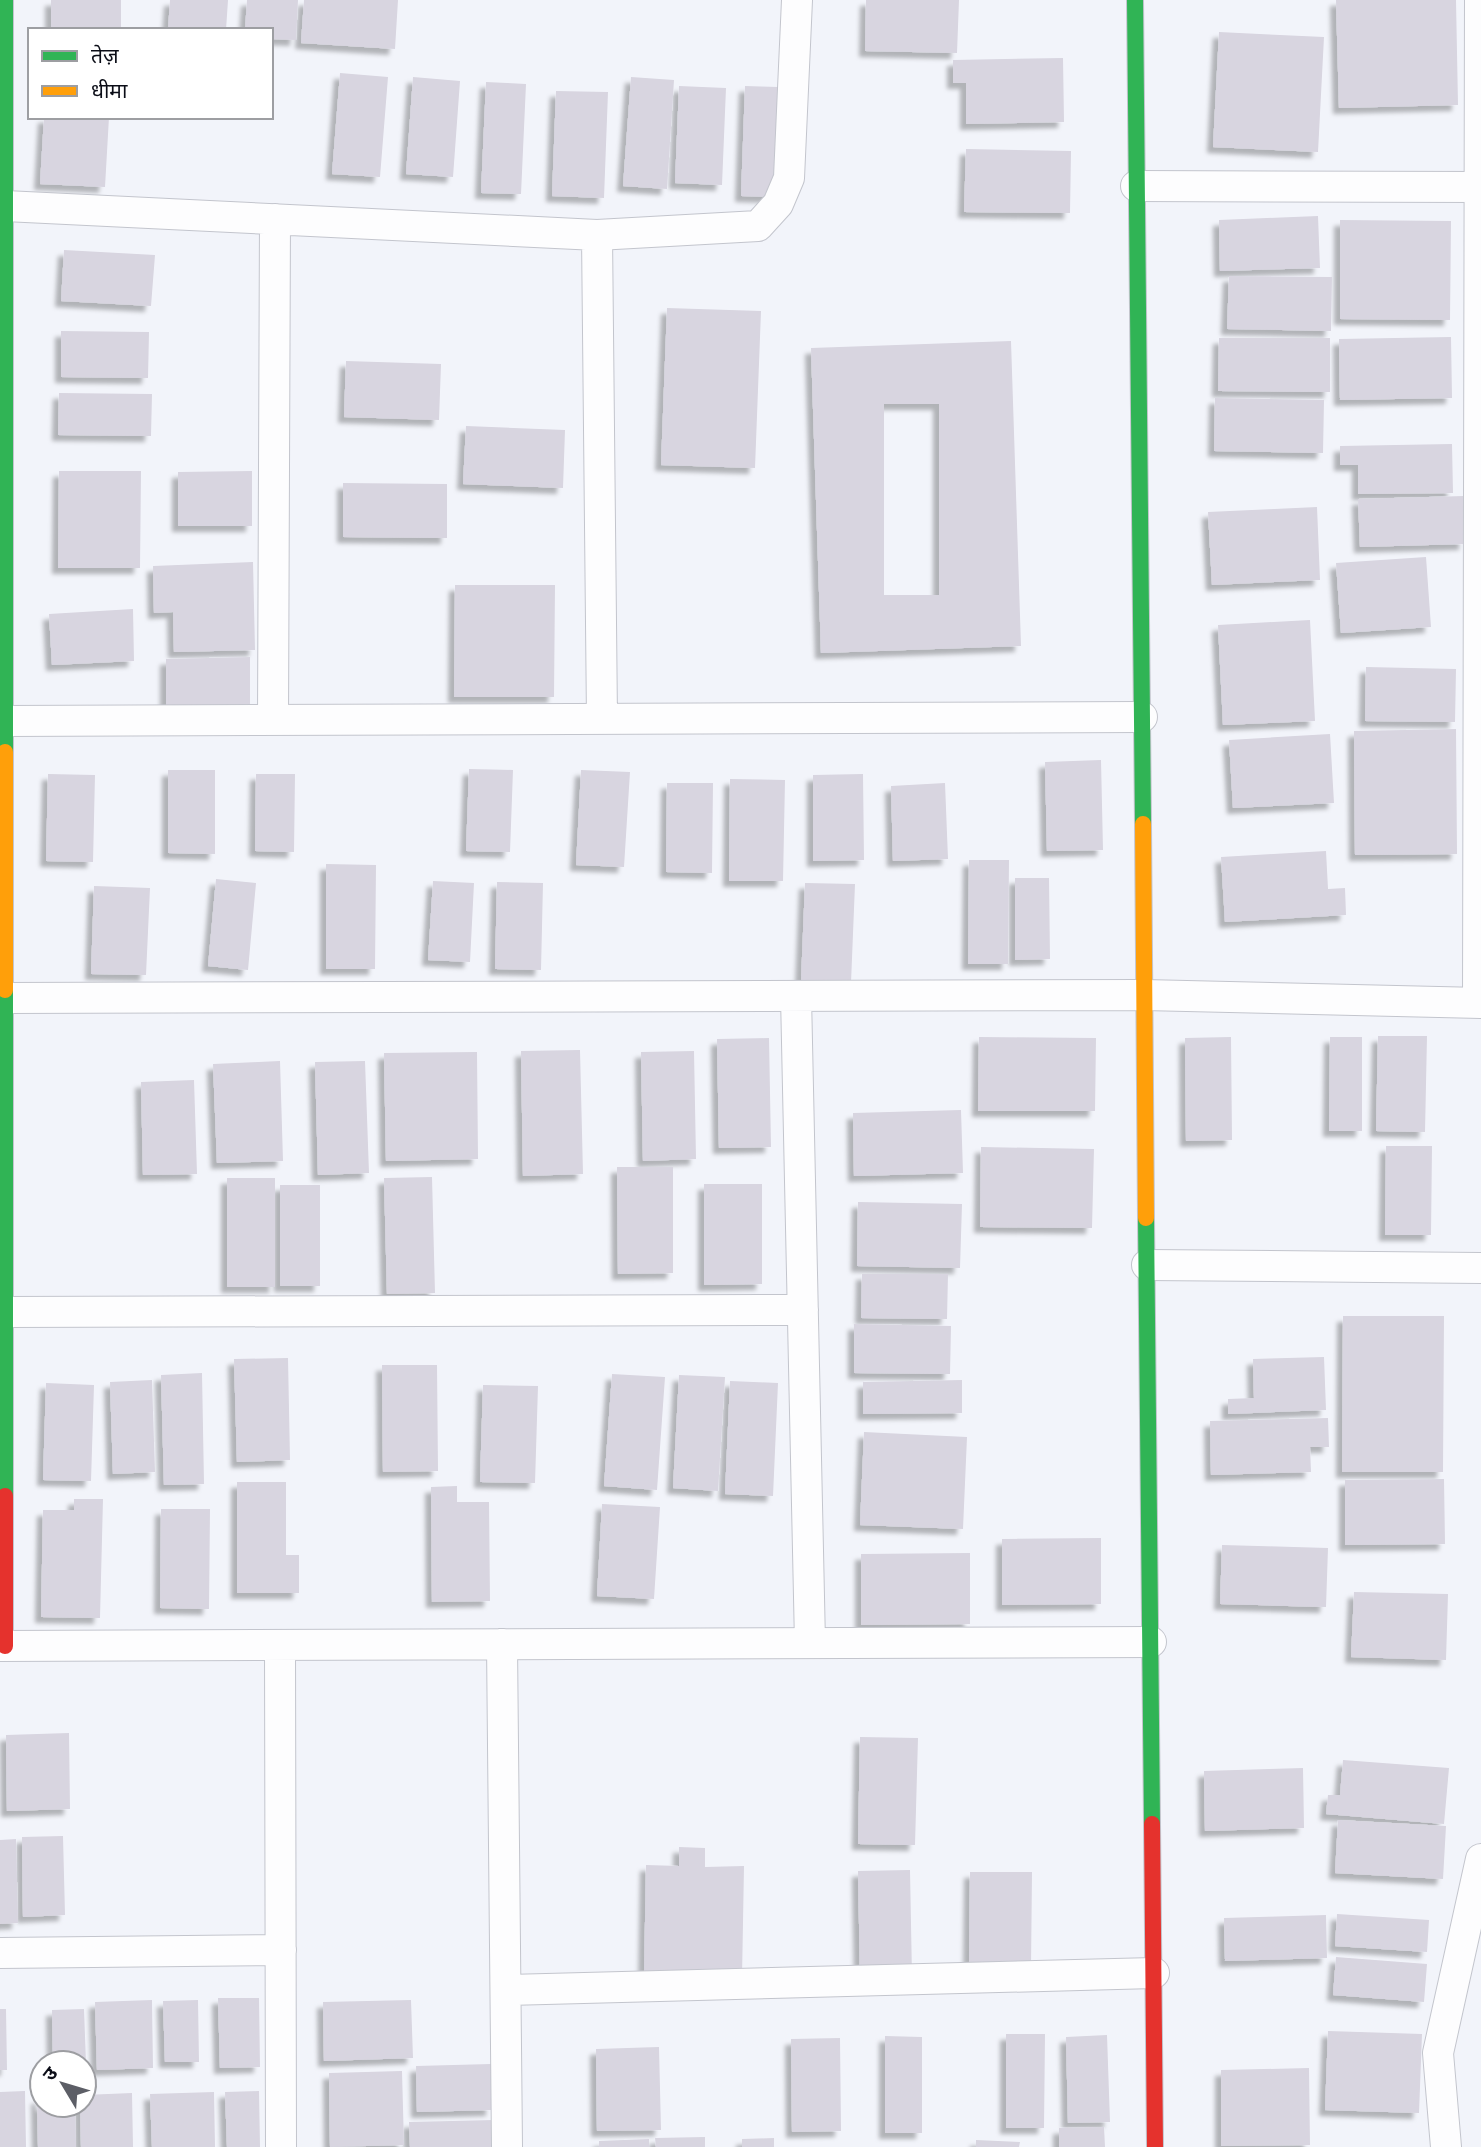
<svg xmlns="http://www.w3.org/2000/svg" width="1481" height="2147" font-family="'Titillium Web','Noto Sans Devanagari',sans-serif">
<defs>
<filter id="shadow"><feDropShadow dx="-6" dy="6" stdDeviation="2" flood-color="#0004"/></filter>
</defs>
<rect width="100%" height="100%" fill="#f2f4fa"/>
<path fill="#d8d5e0" fill-rule="evenodd" filter="url(#shadow)" d="M51,0H121V30H51Z
M170,0H228L226,30H168Z
M247,0H298L296,40L271,39V30H245Z
M304,0H398L395,49L301,43Z
M866,0H959L957,53L865,51Z
M1336,0H1456L1458,105L1339,108Z
M1219,32L1324,37L1318,152L1213,147Z
M1063,58L1064,122L966,124V83H953V60Z
M340,73L388,77L380,177L332,174Z
M413,77L460,81L453,177L406,174Z
M631,77L674,80L667,189L623,186Z
M486,82L526,84L521,194L481,193Z
M679,86L726,88L722,185L675,183Z
M745,86L778,87L774,197L741,196Z
M556,91L608,92L604,198L552,196Z
M44,117H109L105,187L40,184Z
M966,149L1071,151L1070,213L964,212Z
M1318,216L1320,268L1220,271L1219,220Z
M1340,220L1451,221L1450,320L1340,319Z
M64,250L155,255L151,306L61,301Z
M1229,276L1332,277L1331,331L1227,329Z
M667,308L761,311L755,468L661,465Z
M61,331L149,332L148,378L61,377Z
M1451,337L1452,398L1340,400L1339,339Z
M1219,338H1330V392L1218,391Z
M1011,341L1021,646L821,653L811,348ZM884,404H939V595H884Z
M346,361L441,364L439,420L344,417Z
M59,393L152,394L151,436L58,435Z
M1215,398L1324,400L1323,453L1214,451Z
M466,426L565,430L563,488L463,484Z
M1452,444L1453,493L1358,494V465H1340V446Z
M59,471H141L140,568H58Z
M252,471V526H178V472Z
M343,483L447,484V538L343,537Z
M1464,496L1465,544L1360,547L1358,499Z
M1317,507L1320,580L1212,585L1208,512Z
M1426,557L1431,627L1341,633L1336,563Z
M253,562L255,650L174,652L173,612L154,613L153,566Z
M455,585H555L554,697H454Z
M133,609L134,661L52,665L49,614Z
M1310,620L1315,721L1223,725L1218,625Z
M250,657V704L166,706V659Z
M1366,667L1456,669L1455,722L1365,721Z
M1456,729L1457,854L1355,855L1354,731Z
M1330,734L1334,803L1233,808L1229,740Z
M1101,760L1103,850L1047,851L1045,762Z
M469,769L513,770L510,852L466,851Z
M168,770H215V854L168,853Z
M581,770L630,772L624,867L576,865Z
M48,774L95,775L93,862L46,861Z
M256,774H295L294,852L255,851Z
M863,774L864,860L813,861V775Z
M730,779L785,780L783,881H729Z
M667,783H713L712,873L666,872Z
M945,783L948,859L893,861L891,786Z
M1326,851L1328,889L1345,888L1346,915L1225,922L1221,857Z
M969,860H1009L1008,964H968Z
M326,864L376,865L375,969H326Z
M1015,878H1049L1050,959L1015,960Z
M216,879L256,883L248,970L208,966Z
M433,881L474,883L470,962L428,960Z
M497,882L543,883L541,970L495,969Z
M805,883L855,884L851,983L801,981Z
M94,886L150,888L146,975L91,974Z
M1378,1036H1427L1425,1132L1376,1131Z
M979,1037L1096,1038L1095,1111H978Z
M1231,1037L1232,1140L1186,1141L1185,1038Z
M1330,1037H1362V1131H1329Z
M769,1038L771,1147L719,1148L717,1039Z
M580,1050L583,1174L523,1176L521,1051Z
M694,1051L696,1159L643,1161L641,1052Z
M477,1052L478,1159L386,1161L384,1053Z
M280,1061L283,1161L217,1163L213,1064Z
M365,1061L369,1173L318,1175L315,1062Z
M194,1080L197,1174L143,1175L141,1082Z
M961,1110L963,1173L854,1176L853,1113Z
M1386,1146H1432L1431,1235H1385Z
M981,1147L1094,1149L1092,1228L980,1227Z
M617,1167H673V1273L618,1274Z
M432,1177L435,1293L387,1294L384,1178Z
M227,1178H275V1287H227Z
M704,1184H762V1284L704,1285Z
M280,1185H320V1286H280Z
M858,1202L962,1204L960,1268L857,1266Z
M862,1274H948L947,1319L861,1318Z
M1343,1316H1444L1443,1472H1342Z
M854,1324L951,1326L950,1374L854,1373Z
M1324,1357L1326,1410L1228,1414V1399L1254,1398L1253,1359Z
M288,1358L290,1460L237,1462L234,1359Z
M382,1365H437L438,1471L383,1472Z
M202,1373L204,1484L164,1485L161,1375Z
M612,1374L665,1377L657,1490L604,1486Z
M679,1375L725,1377L718,1491L673,1488Z
M152,1380L155,1472L113,1474L110,1382Z
M962,1380V1413L863,1414V1382Z
M730,1381L778,1383L773,1496L725,1494Z
M46,1383L94,1385L91,1481L43,1480Z
M483,1385L538,1386L535,1483L480,1482Z
M1328,1418L1329,1447H1310L1311,1472L1211,1475L1210,1421Z
M864,1432L967,1437L963,1529L860,1525Z
M1444,1479L1445,1544L1345,1545V1480Z
M237,1482H286V1555H299V1593H237Z
M457,1486V1502H489L490,1601L432,1602L431,1487Z
M74,1499H103L100,1618L41,1617L43,1510H74Z
M602,1504L660,1507L654,1599L597,1596Z
M161,1509H210L209,1609L160,1608Z
M1101,1538V1604L1002,1605V1539Z
M1222,1545L1328,1548L1326,1607L1220,1604Z
M970,1553V1624L861,1625V1554Z
M1354,1592L1448,1594L1446,1660L1351,1657Z
M69,1733L70,1809L7,1811L6,1735Z
M860,1737L918,1738L915,1845L858,1844Z
M1343,1760L1449,1768L1444,1824L1326,1814L1328,1795H1340Z
M1303,1768L1304,1828L1205,1831L1204,1771Z
M1338,1820L1446,1826L1443,1879L1335,1873Z
M63,1836L65,1915L23,1917L22,1837Z
M16,1839L18,1923L0,1924V1840Z
M679,1847L705,1848V1867L744,1866L742,1978L644,1977L646,1865L679,1866Z
M910,1870L912,1977L860,1978L858,1871Z
M970,1872H1032L1031,1968H969Z
M1337,1914L1429,1920L1427,1952L1335,1946Z
M1326,1915L1327,1958L1225,1961L1224,1918Z
M1336,1957L1427,1964L1424,2002L1333,1995Z
M218,1998H259L260,2067L220,2068Z
M152,2000L153,2068L97,2070L95,2002Z
M198,2000L199,2062H165L163,2001Z
M411,2000L413,2058L324,2061L323,2002Z
M0,2009H6L7,2070H0Z
M84,2009L86,2063H53L52,2010Z
M1328,2031L1422,2034L1419,2113L1325,2110Z
M1006,2034H1045L1044,2128H1006Z
M1107,2035L1110,2122L1068,2123L1066,2037Z
M885,2036L922,2037V2133H885Z
M840,2038L841,2131L792,2132L791,2039Z
M659,2047L661,2130L597,2131L596,2049Z
M491,2064L492,2110L417,2112L416,2066Z
M1309,2068L1310,2145L1221,2146V2070Z
M402,2071L404,2145L330,2147L329,2073Z
M25,2091L26,2147H0V2092Z
M259,2091L260,2147H227L225,2092Z
M214,2092L215,2147H152L150,2094Z
M132,2093L133,2147H81L80,2105H84V2095Z
M37,2098H42V2105H75L76,2147H38Z
M494,2120L495,2147H410L409,2122Z
M1104,2127L1105,2147H1059V2128Z
M705,2137V2147H656L655,2138Z
M774,2138V2147H742V2139Z
M649,2139V2147H599V2141Z
M976,2140L1020,2142L1019,2147H976Z"/>
<g fill="none" stroke-linecap="round" stroke-linejoin="round">
<g stroke="#c3c5cd" stroke-width="32">
<path id="street" d="M1136,186L1481,187
M5,206L597,235L758,226L778,204L789,178L797,0
M597,235L602,719
M273,720L275,219
M5,721L1142,717
M796,996L810,1643
M5,998L1144,995L1481,1003
M1478,1003L1480,0
M1147,1265L1481,1268
M6,1312L803,1310
M502,1644L507,2147
M280,1645L281,2147
M0,1646L1151,1642
M0,1953L281,1950
M506,1990L1154,1973
M1446,2147L1438,2053L1481,1859"/>
</g>
<g stroke="#c3c5cd" stroke-width="18">
<path id="fast" d="M5,0V752
M1135,0L1143,824
M5,990V1496
M1146,1218L1152,1824"/>
</g>
<g stroke="#c3c5cd" stroke-width="18">
<path id="slow" d="M5,752V990
M1143,824L1146,1218"/>
</g>
<g stroke="#c3c5cd" stroke-width="18">
<path id="jam" d="M5,1496V1646
M1152,1824L1155,2147"/>
</g>
<use href="#street" stroke="#fdfdfe" stroke-width="30"/>
<use href="#fast" stroke="#30b455" stroke-width="16"/>
<use href="#slow" stroke="#ff9f0a" stroke-width="16"/>
<use href="#jam" stroke="#e5322d" stroke-width="16"/>
</g>
<rect x="28" y="28" width="245" height="91" fill="#ffffff" stroke="#9d9ea2" stroke-width="2"/>
<rect x="42" y="51" width="35" height="10" fill="#30b455" stroke="#9d9ea2" stroke-width="2"/>
<text x="91" y="63" font-size="21" fill="#0b0d17">तेज़</text>
<rect x="42" y="86" width="35" height="10" fill="#ff9f0a" stroke="#9d9ea2" stroke-width="2"/>
<text x="91" y="98" font-size="21" fill="#0b0d17">धीमा</text>
<g transform="translate(63 2084) rotate(308)"><circle r="33" fill="#ffffff" stroke="#9d9ea2" stroke-width="2"/>
<path d="M0-5L12 26L0 18L-12 26Z" fill="#5c5e66"/>
<text y="-10" font-size="19" font-weight="bold" text-anchor="middle" fill="#0b0d17">उ</text>
</g>
</svg>
